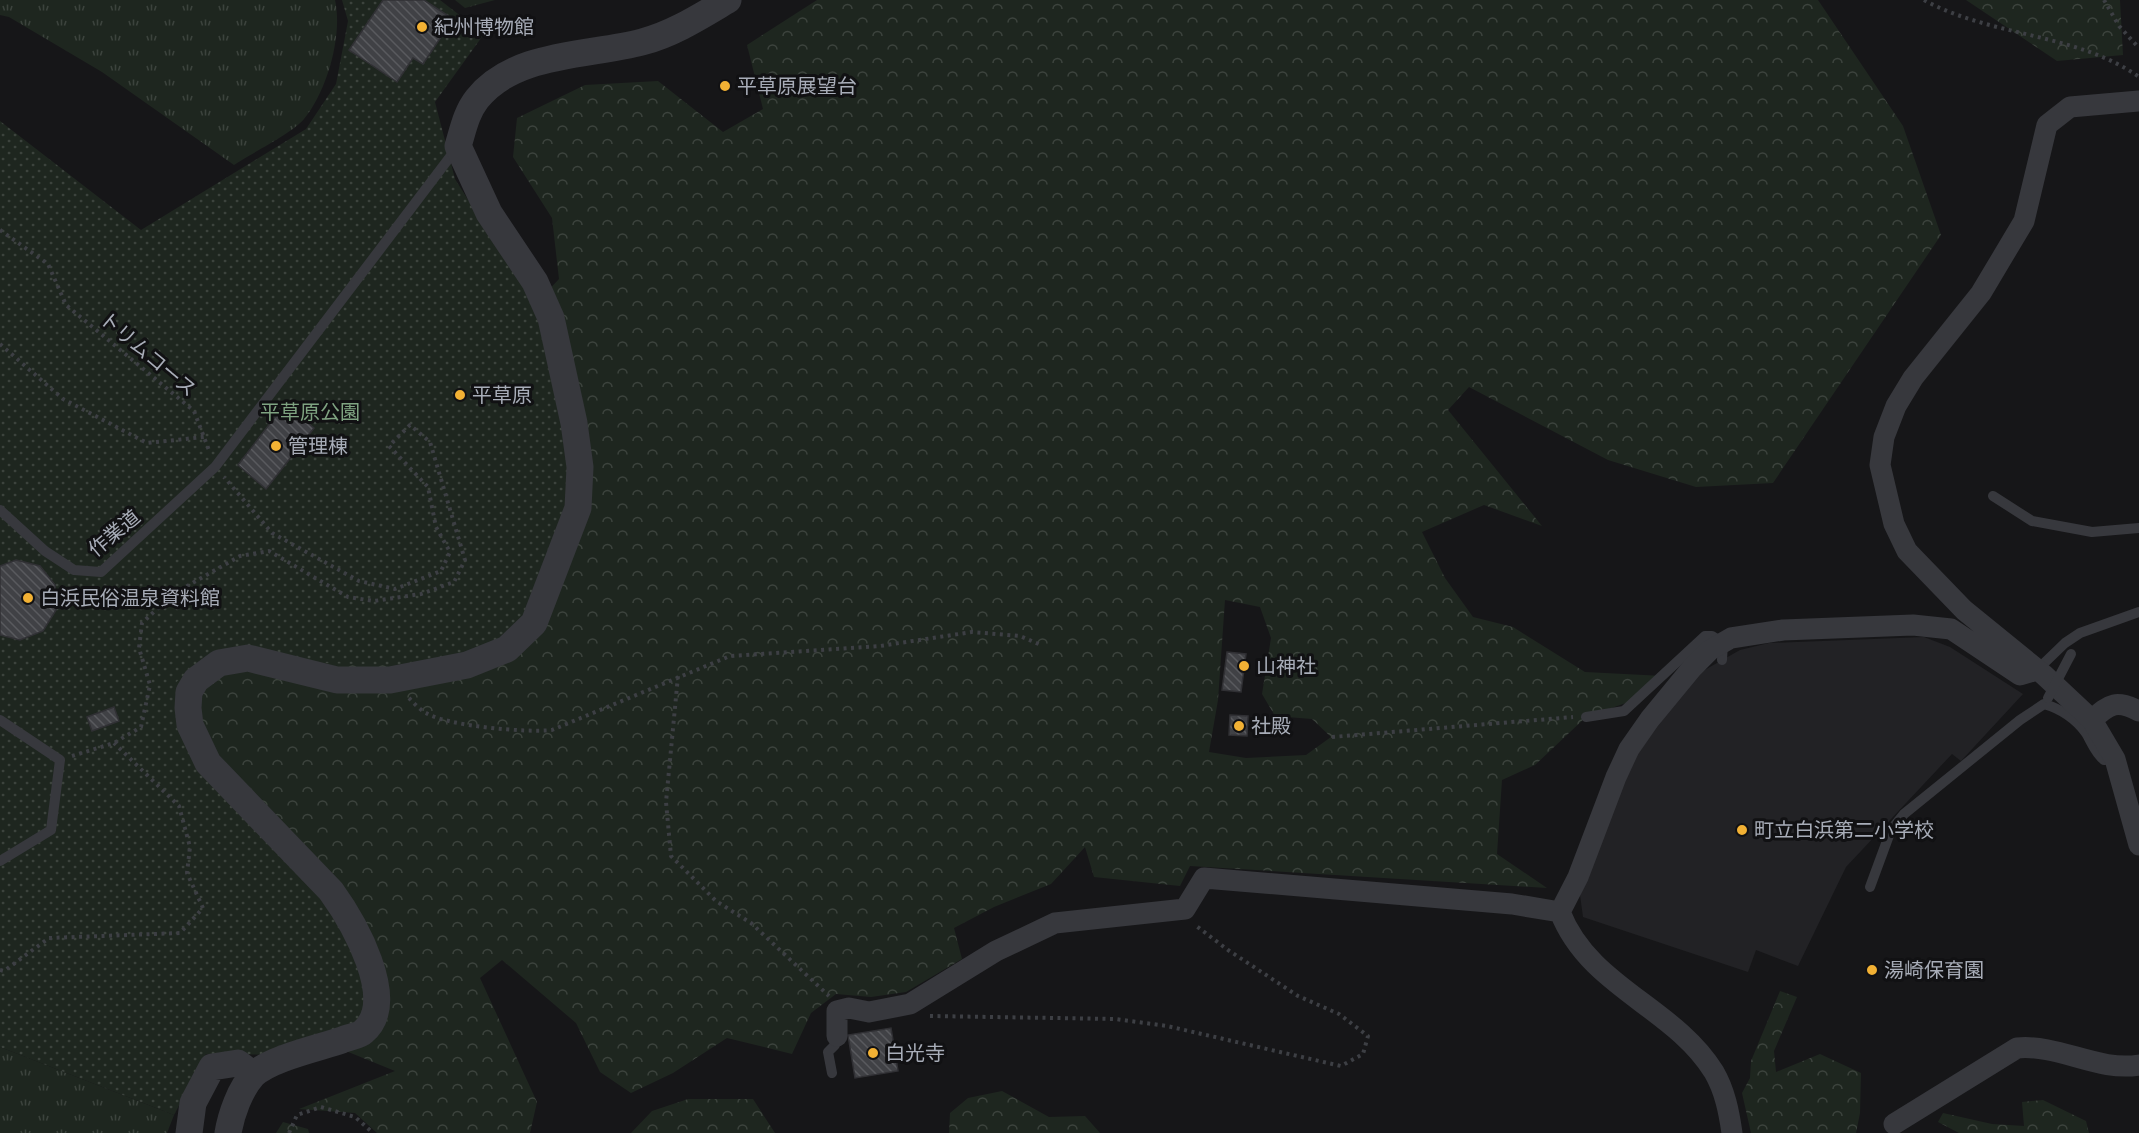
<svg xmlns="http://www.w3.org/2000/svg" width="2139" height="1133" font-family="Rubik,'Noto Sans JP',sans-serif">
<defs>
<pattern id="grass-tufts" width="24" height="20" patternUnits="userSpaceOnUse" patternTransform="scale(1.5)"><rect width="24" height="20" fill="#1e261f"/><path d="M3 7l-1-3M5 7V3M7 7l1-3M15 17l-1-3M17 17v-4M19 17l1-3" fill="none" stroke="#3c433d"/></pattern>
<pattern id="forest-crowns" width="20" height="18" patternUnits="userSpaceOnUse" patternTransform="scale(1.5)"><rect width="20" height="18" fill="#1e261f"/><path d="M2 6a3 3 0 1 1 6 0M12 15a3 3 0 1 1 6 0" fill="none" stroke="#3c433d"/></pattern>
<pattern id="park-dots" width="8" height="8" patternUnits="userSpaceOnUse" patternTransform="scale(1.5)"><rect width="8" height="8" fill="#1e261f"/><path d="M2 2h.1M6 6h.1" fill="none" stroke="#3c433d" stroke-width="1.8" stroke-linecap="round"/></pattern>
<pattern id="building-back-hatch" width="6" height="6" patternUnits="userSpaceOnUse" patternTransform="scale(1.5)"><rect width="6" height="6" fill="#404145"/><path d="M-1 5l2 2M0 0l6 6M5-1l2 2" fill="none" stroke="#595a5e"/></pattern>
</defs>
<rect width="100%" height="100%" fill="#161618"/>
<path fill="#222225" d="M1924,637L1950,647L2023,694L1961,761L1952,754L1846,867L1798,966L1756,950L1748,972L1583,917L1580,895L1631,763L1694,676L1740,650L1769,643Z"/>
<path fill="url(#grass-tufts)" d="M0,0H335C343,35 327,91 304,119C294,132 250,154 234,165L102,72L9,17L0,15Z
M455,0H495L465,8Z
M0,1047L174,1115L167,1133H0Z"/>
<path fill="url(#forest-crowns)" fill-rule="evenodd" d="M817,0H1818L1903,126L1941,235L1773,483L1696,487L1608,460L1469,387L1448,410L1542,526L1484,505L1422,532L1445,578L1473,617L1513,627L1585,672L1663,676L1640,698L1586,717L1535,765L1502,780L1497,854L1547,888L1190,866L1180,886L1094,877L1085,847L1051,884L994,907L954,928L962,959L906,992L871,997L836,994L811,1013L792,1054L727,1038L673,1073L631,1093L600,1072L576,1023L502,960L480,978L537,1102L530,1133H377L355,1113L299,1109L395,1071L282,1025L137,579L442,403L559,279L552,218L513,157L517,118L585,85L658,81L723,132L763,109L747,45ZM1225,600L1260,607L1271,638L1262,694L1275,716L1312,719L1331,737L1306,755L1246,758L1209,752L1218,700Z
M1966,0H2120L2123,55L2057,61Z
M1780,991L1797,997L1774,1051L1776,1072L1820,1054L1861,1073L1860,1113L1856,1133H1751L1742,1093L1750,1078L1751,1061Z
M1002,1091L1049,1117L1085,1116L1100,1133H949L950,1113L968,1098Z
M688,1099H753L775,1133H631L652,1111Z
M2043,1100L2086,1121L2089,1133H1959L1938,1122L1943,1113L1992,1124L2024,1126L2022,1102Z
M283,1122L308,1129L309,1133H276Z"/>
<path fill="url(#park-dots)" d="M342,0H440L484,34L435,102L455,179L538,311L569,435L572,488L531,609L502,638L457,659L394,665L323,663L211,653L175,683L181,731L330,900L365,980L364,1016L298,1055L206,1054L174,1115L0,1047V121L141,230L306,129L336,84L348,21Z"/>
<path fill="url(#building-back-hatch)" stroke="#303034" stroke-width="1.5" d="M383,0H424L453,19L423,64L413,58L397,82L349,50Z
M285,404L314,428L266,489L238,465Z
M16,560L40,566L55,585L56,610L43,631L20,640L0,635V566Z
M1227,652L1246,654L1241,692L1222,690Z
M114,707L119,721L92,731L87,717Z
M1230,715L1248,716L1247,736L1229,735Z
M891,1028L898,1071L855,1078L848,1035Z"/>
<g fill="none" stroke-linecap="round" stroke-linejoin="round">
<path stroke="#3d3f44" stroke-width="4" stroke-dasharray="3 4.5" stroke-linecap="butt" d="M1924,0C1991,37 2077,33 2139,77
M2104,0L2119,26L2139,48
M0,230L48,264L66,305L194,411L210,453
M0,344L63,399L147,443L204,437
M678,676L666,802L671,856L716,901L751,923L829,996
M409,698C414,703 420,710 426,713C447,726 527,733 552,730L730,656L880,646L972,632L1020,636L1041,645
M1332,737L1573,717
M72,756L114,743L141,727L150,685L139,648L142,623L173,594L240,556L269,551L348,597L374,601L421,594L454,582L465,560L430,442L410,425L389,446L428,487L436,527L450,552L441,571L395,589L359,581L272,533L224,477
M0,970L4,971L49,938L180,933L203,908L187,873L190,847L179,806L114,743
M930,1016L1115,1019L1167,1026L1341,1066L1363,1054L1368,1036L1339,1014L1298,996L1228,950L1195,925
M289,1133L297,1115L321,1107L355,1117L373,1133"/>
<path stroke="#37383d" stroke-width="10" d="M1993,496L2032,521L2092,532L2139,528
M0,510L45,551L74,570L101,572L215,467L456,149
M2037,670L2065,643L2080,633L2139,612
M1586,717L1624,711L1705,636H1712L1723,643L1722,660
M0,720L60,760L51,830L0,861
M1870,887L1891,830L1904,814L2020,720L2044,704C2061,709 2075,718 2086,733C2092,743 2095,753 2104,760L2115,759
M832,1073L828,1052L835,1045L837,1036"/>
<path stroke="#37383d" stroke-width="21" d="M2139,101L2070,107L2047,125L2024,221L1981,293L1913,378L1896,406L1884,437L1880,465L1894,524L1907,551L1964,610L2044,675L2092,720L2115,759L2139,845
M2092,720C2110,703 2117,700 2139,711
M837,1036V1011L849,1008L869,1012L910,1004L996,951L1055,923L1185,909L1204,878L1512,904L1560,912
M1894,1124L2017,1048C2059,1044 2098,1072 2139,1065
M1732,1133C1729,1112 1725,1091 1714,1072C1674,1007 1589,987 1560,912L1578,877L1616,777L1629,749L1650,719L1692,668L1710,650L1731,638L1783,630L1913,625L1951,629L2020,675L2037,670"/>
<path stroke="#37383d" stroke-width="27" d="M189,1133L193,1103L212,1067L238,1063L253,1075
M228,1133C231,1115 240,1089 253,1075C271,1058 319,1048 342,1040C348,1037 359,1036 363,1032C400,1001 352,920 331,891L208,763L190,725L188,708L189,692L196,680L219,663L248,658L337,680H390L467,665L507,649L534,623L578,508L580,467L574,423L551,318L535,282L489,213L458,146C463,130 466,113 477,99C514,52 589,56 642,42C673,34 701,16 728,0"/>
<path stroke="#37383d" stroke-width="10" d="M2048,698L2071,654"/>
</g>
<g fill="#f2b134" stroke="#111113" stroke-width="2">
<circle cx="422" cy="27" r="6"/>
<circle cx="725" cy="86" r="6"/>
<circle cx="460" cy="395" r="6"/>
<circle cx="276" cy="446" r="6"/>
<circle cx="28" cy="598" r="6"/>
<circle cx="1244" cy="666" r="6"/>
<circle cx="1239" cy="726" r="6"/>
<circle cx="1742" cy="830" r="6"/>
<circle cx="1872" cy="970" r="6"/>
<circle cx="873" cy="1053" r="6"/>
</g>
<g text-anchor="middle" dominant-baseline="central" stroke-width="6" stroke-linejoin="round" paint-order="stroke">
<g font-size="20" fill="#a8adb8" stroke="#111113" text-anchor="start">
<text x="434" y="27">紀州博物館</text>
<text x="737" y="86">平草原展望台</text>
<text x="472" y="395">平草原</text>
<text x="288" y="446">管理棟</text>
<text x="40" y="598">白浜民俗温泉資料館</text>
<text x="1256" y="666">山神社</text>
<text x="1251" y="726">社殿</text>
<text x="1754" y="830">町立白浜第二小学校</text>
<text x="1884" y="970">湯崎保育園</text>
<text x="885" y="1053">白光寺</text>
</g>
<g font-size="20" fill="#a8adb8" stroke="#111113">
<text transform="translate(148 354) rotate(40)">トリムコース</text>
<text transform="translate(114 533) rotate(-40)">作業道</text>
</g>
<g font-size="20" fill="#7fa381" stroke="#111113">
<text x="310" y="412">平草原公園</text>
</g>
</g>
</svg>
